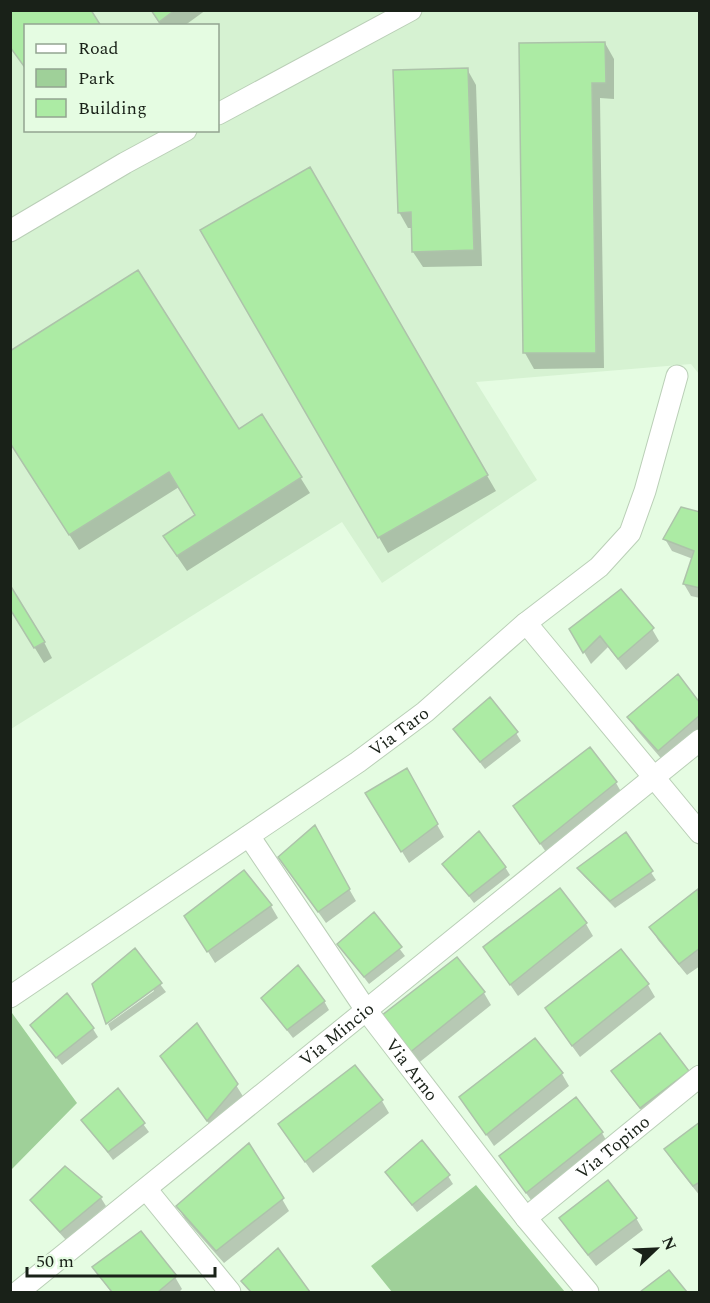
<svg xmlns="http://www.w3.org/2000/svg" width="710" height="1303" font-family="Spectral,serif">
<rect width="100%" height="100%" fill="#e5fce2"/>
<path fill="#d6f2d2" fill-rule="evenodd" d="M11,11H699V374L691,364L476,382L537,480L382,583L342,522L11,729ZM26,26H218V130H26Z"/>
<path fill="#9fd099" d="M12,1013L77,1103L11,1170L10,1014Z
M476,1185L565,1292H392L371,1266Z"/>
<path fill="#0003" d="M151,10H206L184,26H161Z
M605,43L614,59V99L600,98L604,368L534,369L525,353L520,44Z
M467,69L476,85L482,266L423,267L413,252V228H408L399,212Z
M309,169L496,491L388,553L202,231Z
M262,416L310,493L187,571L174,552L197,516L179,487L79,550L10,441L238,431Z
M700,513V598L691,596L684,584L693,559L672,551L665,539Z
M10,607L44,642L52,658L44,663Z
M652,629L659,641L626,670L608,647L591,664L571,630Z
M700,706V733L665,763L636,729L629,717Z
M455,730L516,733L521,741L485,769Z
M589,749L616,783L623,795L548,855L515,807Z
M406,770L444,837L409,863L367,794Z
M314,828L356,901L326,923L280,858Z
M626,834L656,880L615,908L584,876L579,868Z
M444,864L505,867L510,875L474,903Z
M559,890L586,924L593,936L518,996L485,948Z
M698,891L700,894V966L687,975L658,940L651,927Z
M271,906L278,918L215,963L186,916Z
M374,915L405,956L369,984L339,945Z
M134,950L166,992L111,1031L108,1024L154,991Z
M621,951L648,985L655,997L580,1057L554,1021Z
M484,993L491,1005L416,1065L390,1028Z
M324,1001L329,1010L293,1038L268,1006Z
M93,1029L98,1037L62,1065L37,1033Z
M169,1068L236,1085L244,1098L215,1132Z
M613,1071L688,1072L695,1084L648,1119L620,1083Z
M562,1074L569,1086L494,1146L461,1097Z
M118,1090L149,1132L113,1160L83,1120Z
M382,1101L389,1113L313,1173L287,1136Z
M700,1124V1196L673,1162L666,1150Z
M602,1133L609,1145L534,1204L508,1168Z
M65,1168L101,1198L106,1206L66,1240L37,1208L32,1200Z
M448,1176L453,1184L417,1212L392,1180Z
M282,1199L289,1211L224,1263L185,1219L178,1207Z
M561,1218H636L643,1230L596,1266L568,1230Z
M278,1251L308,1292H251L248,1289L243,1281Z
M94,1268L175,1277L182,1289L179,1292H111Z
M669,1272L685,1292H643Z"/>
<path fill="#aceba4" stroke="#adc3aa" stroke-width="1.5" d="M10,10H91L101,26H26V69L10,47Z
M151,10H175L159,22Z
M605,42L606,83H592L596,353H523L519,43Z
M468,68L474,250L412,252L411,212L398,213L393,70Z
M310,167L488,475L378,538L200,230Z
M138,270L239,429L262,414L302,477L177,556L163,536L195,515L169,472L69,535L10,443V351Z
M681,507L700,512V588L683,584L694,551L663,539Z
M10,585L45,642L34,648L10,609Z
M621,589L654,628L618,659L600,636L583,653L569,629Z
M678,674L700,703V715L658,751L627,717Z
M490,697L518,732L480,762L453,729Z
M590,747L617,782L540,844L513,806Z
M407,768L438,824L401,852L365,793Z
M315,825L350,889L318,912L278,857Z
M479,831L506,867L469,896L442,864Z
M626,832L653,871L610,901L577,868Z
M244,870L272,905L207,952L184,916Z
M560,888L587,923L510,985L483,947Z
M698,889L700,948L679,964L649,927Z
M374,912L402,947L364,977L337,944Z
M135,948L162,983L106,1024L92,984Z
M621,949L649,984L572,1046L545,1008Z
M457,957L485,992L408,1054L381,1016Z
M298,965L325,1001L287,1030L261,998Z
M67,993L94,1028L56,1058L30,1025Z
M197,1023L238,1084L207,1121L160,1056Z
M660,1033L689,1071L640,1108L611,1071Z
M535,1038L563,1073L486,1135L459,1097Z
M355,1065L383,1100L305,1162L278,1124Z
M118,1088L145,1123L108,1152L81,1120Z
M576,1097L603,1132L526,1193L499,1156Z
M700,1122V1182L693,1186L664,1149Z
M422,1140L450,1175L412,1205L385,1172Z
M249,1143L284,1198L216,1251L176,1206Z
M65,1166L102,1197L60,1232L30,1200Z
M608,1180L637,1218L588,1255L559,1218Z
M141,1231L177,1276L158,1292H112L92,1267Z
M278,1248L310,1292H251L241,1281Z
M669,1270L687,1292H640Z"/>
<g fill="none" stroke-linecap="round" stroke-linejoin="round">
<g stroke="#bacfb7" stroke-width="23">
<g id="minor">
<path d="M218,114L411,10"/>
<path d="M10,231L125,163L186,130"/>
<path d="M526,623L700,833"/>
<path id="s1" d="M249,836L366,1010L526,1218L588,1292"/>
<path id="s2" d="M10,997L358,762L425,712L526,623L599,567L630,533L645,491L677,376"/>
<path d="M146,1189L230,1292"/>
<path id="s3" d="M526,1218L700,1076"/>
<path id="s4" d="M18,1292L700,740"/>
</g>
</g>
<use href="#minor" stroke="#fff" stroke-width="21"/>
</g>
<g text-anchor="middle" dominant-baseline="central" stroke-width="6" stroke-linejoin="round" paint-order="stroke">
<g font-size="18" fill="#192118" stroke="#e5fce2">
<text stroke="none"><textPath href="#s2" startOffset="471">Via Taro</textPath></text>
<text stroke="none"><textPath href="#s4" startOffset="410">Via Mincio</textPath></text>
<text stroke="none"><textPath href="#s1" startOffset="285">Via Arno</textPath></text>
<text stroke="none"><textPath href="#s3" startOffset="112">Via Topino</textPath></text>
</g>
</g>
<rect width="710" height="1303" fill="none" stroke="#192118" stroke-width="24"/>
<rect x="24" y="24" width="195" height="108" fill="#e5fce2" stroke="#93a491" stroke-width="1.5"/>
<rect x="36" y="44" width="30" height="9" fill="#ffffff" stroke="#93a491" stroke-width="1.5"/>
<text x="78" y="54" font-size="18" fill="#192118">Road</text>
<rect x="36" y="69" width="30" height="18" fill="#9fd099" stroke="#93a491" stroke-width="1.5"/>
<text x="78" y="84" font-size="18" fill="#192118">Park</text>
<rect x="36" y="99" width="30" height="18" fill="#aceba4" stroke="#93a491" stroke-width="1.5"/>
<text x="78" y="114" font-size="18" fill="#192118">Building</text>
<g transform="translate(656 1249) rotate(67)" stroke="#e5fce2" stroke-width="4.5" paint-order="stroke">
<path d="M0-4.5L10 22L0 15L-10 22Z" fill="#192118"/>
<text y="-9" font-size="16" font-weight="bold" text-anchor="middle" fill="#192118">N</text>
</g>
<path d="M27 1267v9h188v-9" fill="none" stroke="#192118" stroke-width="3"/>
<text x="36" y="1267" font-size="18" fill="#192118" stroke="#e5fce2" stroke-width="4.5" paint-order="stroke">50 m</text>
</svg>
